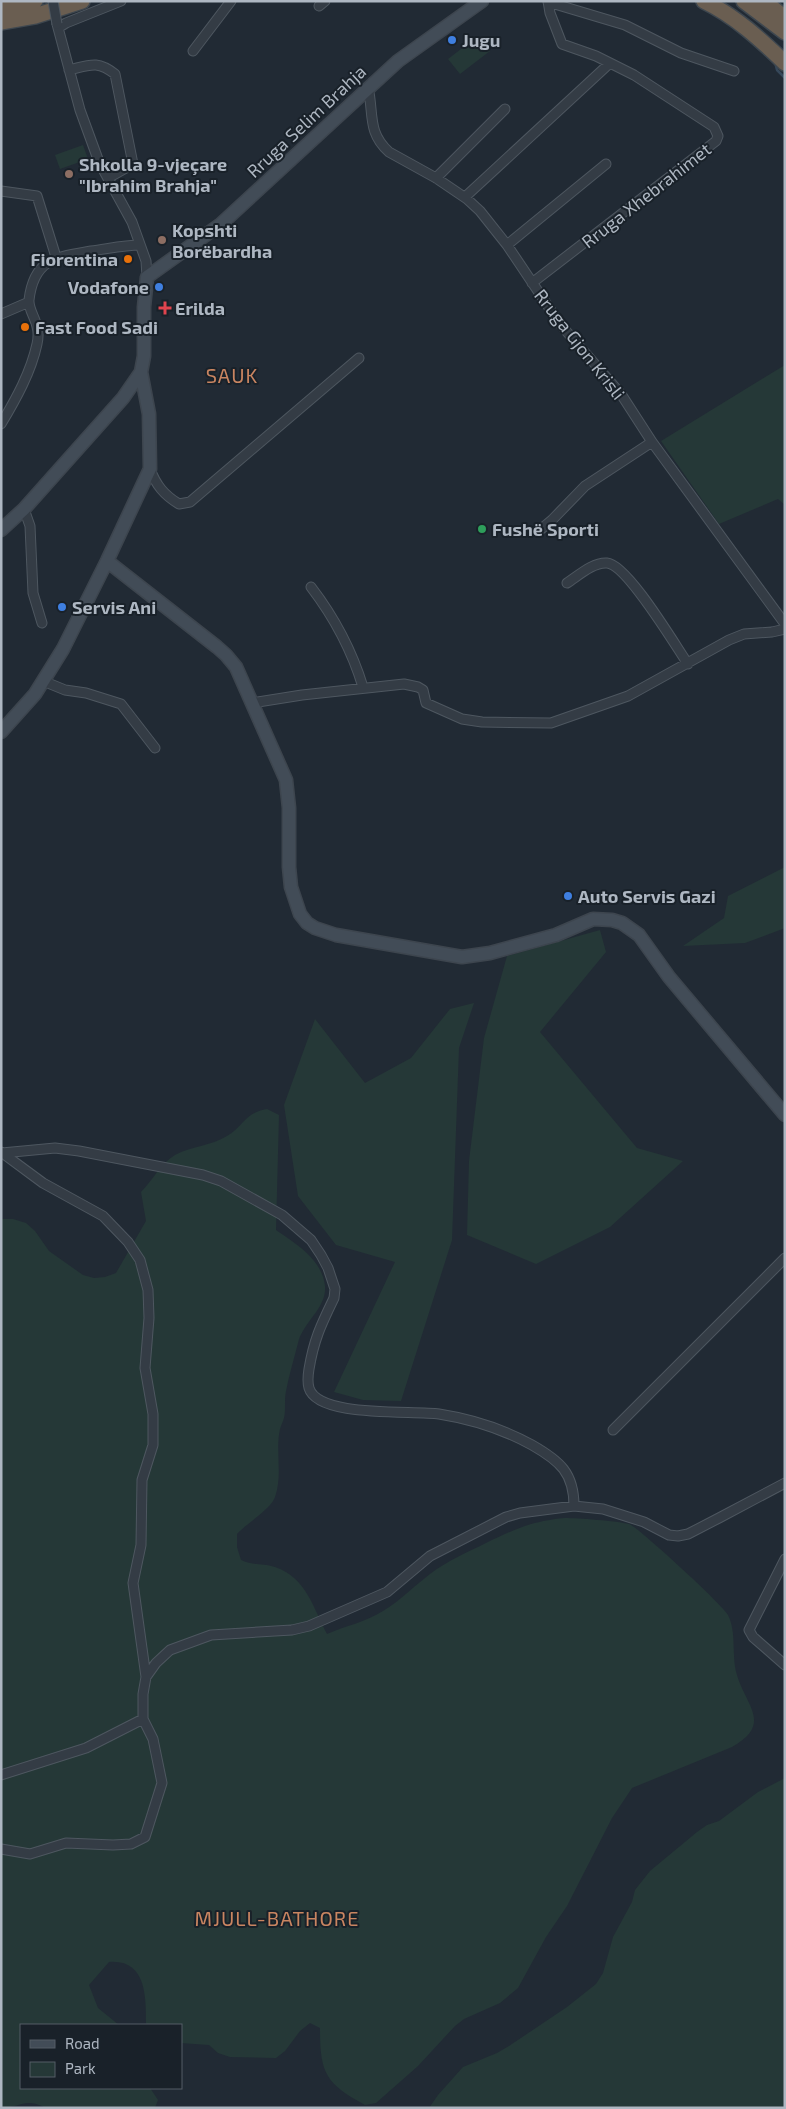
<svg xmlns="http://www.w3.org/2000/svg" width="786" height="2109" font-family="'Exo 2',sans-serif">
<rect width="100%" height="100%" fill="#212a34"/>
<path fill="#253837" d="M478,36L490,51L460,74L448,59Z
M83,145L88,159L60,169L55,155Z
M785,365V505L778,499L719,524L661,441Z
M785,867V928L745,943L683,946L724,918L728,896Z
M600,930L606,952L540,1032L637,1148L683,1161L610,1227L536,1264L467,1235L469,1161L484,1038L507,956Z
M474,1003L459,1048L452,1240L401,1401L363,1400L334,1392L395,1262L336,1245L298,1196L284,1105L315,1019L365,1083L411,1058L450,1009Z
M267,1109L279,1115L276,1230C296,1244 322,1259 325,1286C327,1308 303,1322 298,1343C294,1359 289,1375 286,1391C284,1400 286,1409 284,1418C283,1422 281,1425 280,1429C275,1451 283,1475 275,1497C271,1509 247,1523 237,1534V1547L241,1560C254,1566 262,1563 275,1567C307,1578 313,1608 327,1634C345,1626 366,1622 383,1611C400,1601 414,1586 430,1574C447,1561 468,1552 486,1543C515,1529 532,1521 565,1518C577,1518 617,1521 629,1524C637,1526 724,1606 728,1615C737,1633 731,1655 737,1675C746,1706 773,1724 732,1747L632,1788L612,1818L567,1906L546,1937L518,1988L500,2003L464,2019L455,2026L418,2066L376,2103L365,2105C325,2083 320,2073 320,2028L310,2023L300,2031L285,2051L276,2058L230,2057L218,2053L209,2045L181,2043V2025H147L146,2023C146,1996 146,1959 109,1962L89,1985L98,2008L119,2025H21V2088H150L158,2100L155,2108H46C23,2097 22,2108 1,2108V1219H13L26,1223L35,1231L49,1251L83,1275L94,1278L105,1277L116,1273L146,1221L141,1192C153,1180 161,1163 175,1155C191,1146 211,1146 227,1136C244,1126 244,1113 267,1109Z
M785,1778V2108H429L438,2095L463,2067L497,2053L509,2046L567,2007L596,1984L603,1973L613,1937L632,1902L635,1890L650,1871L697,1832L707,1825L719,1821L758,1792Z"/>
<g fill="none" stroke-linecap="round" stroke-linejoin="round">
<path stroke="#36485a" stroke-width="2.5" d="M775,62L777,70L785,78"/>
<g stroke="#4e5760" stroke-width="11">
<path id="street" d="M548,2L625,25L681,53L734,71
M319,6L325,1
M57,24L80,110L99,162L132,222L146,261L147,277
M58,28L66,23L121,1
M193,51L231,1
M69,70C90,65 97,60 115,74L133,164L108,178
M368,87C374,114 367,132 389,152L436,178L467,199L480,211L507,245L560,324L621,394L652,442L785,624
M436,178L505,109
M1,191L37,196L56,257
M465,197L610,63
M507,245L606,164
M532,283L716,141L718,136L714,127L634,75L596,56L562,44L550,13L548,1
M1,314L29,302
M1,424C16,399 31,372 37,344C42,323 28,313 29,300C34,258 57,257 91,251C107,249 124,245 140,245
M150,469C156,485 164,495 179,504L190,502L359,358
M24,509L30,526L33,593L42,623
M540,530L552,520L585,486L652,442
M567,583C578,576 593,562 607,563C627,564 675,645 688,664
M311,587C334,617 352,651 363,687
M43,681L65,690L86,693L121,704L155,748
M252,703L302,695L404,684L418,687L423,690L426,703L462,719L482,722L551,723L628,696L729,640L744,634L772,632L785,629
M1,1152L43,1183L103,1216L128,1242L140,1260L148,1290L149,1318L145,1368L153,1414V1445L142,1480L141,1545L133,1583L146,1677
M2,1153L55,1148L79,1151L203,1175L221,1181L282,1215L311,1240L321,1255L328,1268L335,1289L334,1298C321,1325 314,1339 309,1369C308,1375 307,1381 309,1388C318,1418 412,1410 439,1414C471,1419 503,1429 532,1445C560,1461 574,1473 574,1506
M613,1430L785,1258
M785,1559L749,1630L753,1637L785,1665
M1,1775L86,1748L143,1719
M1,1849L30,1854L66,1843L113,1845L131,1844L145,1837L162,1783L153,1739L143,1719V1694L146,1677L156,1663L170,1650L211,1635L292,1630L309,1626L387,1592L430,1556L506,1517L520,1513L574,1506L603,1509L644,1522L669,1535L678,1536L688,1534L719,1518L785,1483"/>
</g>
<g stroke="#3d454e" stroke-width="15">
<path id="secondary" d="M1,530L24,509L123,398L141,372
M107,561L217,647L226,655L236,667L286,780L289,808V867L291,887L300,914L307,923L315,928L336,935L462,957L490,953L556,935L593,919L612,920L622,923L639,935L669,977L785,1115
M1,732L35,694L63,649L107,561L150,469L149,414L141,372L144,356V307L147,277L221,224L398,61L482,1"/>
</g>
<g stroke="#3e474f" stroke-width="18">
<path id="highway" d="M704,1C735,16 760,39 785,63
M744,1L785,32
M764,1L785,18
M1,8L35,1
M1,22L35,16L82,1"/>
</g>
<use href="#street" stroke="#343c45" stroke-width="9"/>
<use href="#secondary" stroke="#424c57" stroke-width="12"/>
<use href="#highway" stroke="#6a5e51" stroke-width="15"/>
<g stroke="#4e5760" stroke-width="11" stroke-linecap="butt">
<path id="street-bridge" d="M53,1L57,24"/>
</g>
<use href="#street-bridge" stroke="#343c45" stroke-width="9"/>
</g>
<g fill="#3f7fe0" stroke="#192129" stroke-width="2">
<circle cx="452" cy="40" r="5"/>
<circle cx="159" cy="287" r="5"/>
<circle cx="62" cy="607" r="5"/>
<circle cx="568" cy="896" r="5"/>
</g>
<g fill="#8d6e63" stroke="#192129" stroke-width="2">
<circle cx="69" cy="174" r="5"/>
<circle cx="162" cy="240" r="5"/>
</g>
<g fill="#e8710a" stroke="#192129" stroke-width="2">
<circle cx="128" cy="259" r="5"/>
<circle cx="25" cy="327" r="5"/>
</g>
<path fill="#e0444e" stroke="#192129" stroke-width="2" d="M162.5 300.5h5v5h5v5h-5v5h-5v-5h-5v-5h5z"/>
<circle fill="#2e9e5b" stroke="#192129" stroke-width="2" cx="482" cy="529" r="5"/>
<g text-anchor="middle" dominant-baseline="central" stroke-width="4" stroke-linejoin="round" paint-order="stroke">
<g font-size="18" font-weight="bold" fill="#aeb7c2" stroke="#192129" text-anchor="start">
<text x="462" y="40">Jugu</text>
<text x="79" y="164">Shkolla 9-vjeçare<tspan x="79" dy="21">"Ibrahim Brahja"</tspan></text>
<text x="172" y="230">Kopshti<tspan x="172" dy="21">Borëbardha</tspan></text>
<text x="118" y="259" text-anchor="end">Fiorentina</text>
<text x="149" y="287" text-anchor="end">Vodafone</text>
<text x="175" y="308">Erilda</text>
<text x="35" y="327">Fast Food Sadi</text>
<text x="492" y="529">Fushë Sporti</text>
<text x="72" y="607">Servis Ani</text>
<text x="578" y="896">Auto Servis Gazi</text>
</g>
<g font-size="18" fill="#aeb7c2" stroke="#192129">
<text transform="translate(306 121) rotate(-43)">Rruga Selim Brahja</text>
<text transform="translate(646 195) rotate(-38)">Rruga Xhebrahimet</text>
<text transform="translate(580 344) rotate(52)">Rruga Gjon Krisli</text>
</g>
<g font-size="20" letter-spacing="1" fill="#c98561" stroke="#192129">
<text x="232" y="375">SAUK</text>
<text x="277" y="1918">MJULL-BATHORE</text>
</g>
</g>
<rect width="786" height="2109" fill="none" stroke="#aeb7c2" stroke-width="5"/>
<rect x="20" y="2024" width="162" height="65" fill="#192129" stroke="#555d66"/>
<rect x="30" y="2040" width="25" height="8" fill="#424c57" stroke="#555d66"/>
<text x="65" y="2049" font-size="15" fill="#aeb7c2">Road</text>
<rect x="30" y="2062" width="25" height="15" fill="#253837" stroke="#555d66"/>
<text x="65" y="2074" font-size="15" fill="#aeb7c2">Park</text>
</svg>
